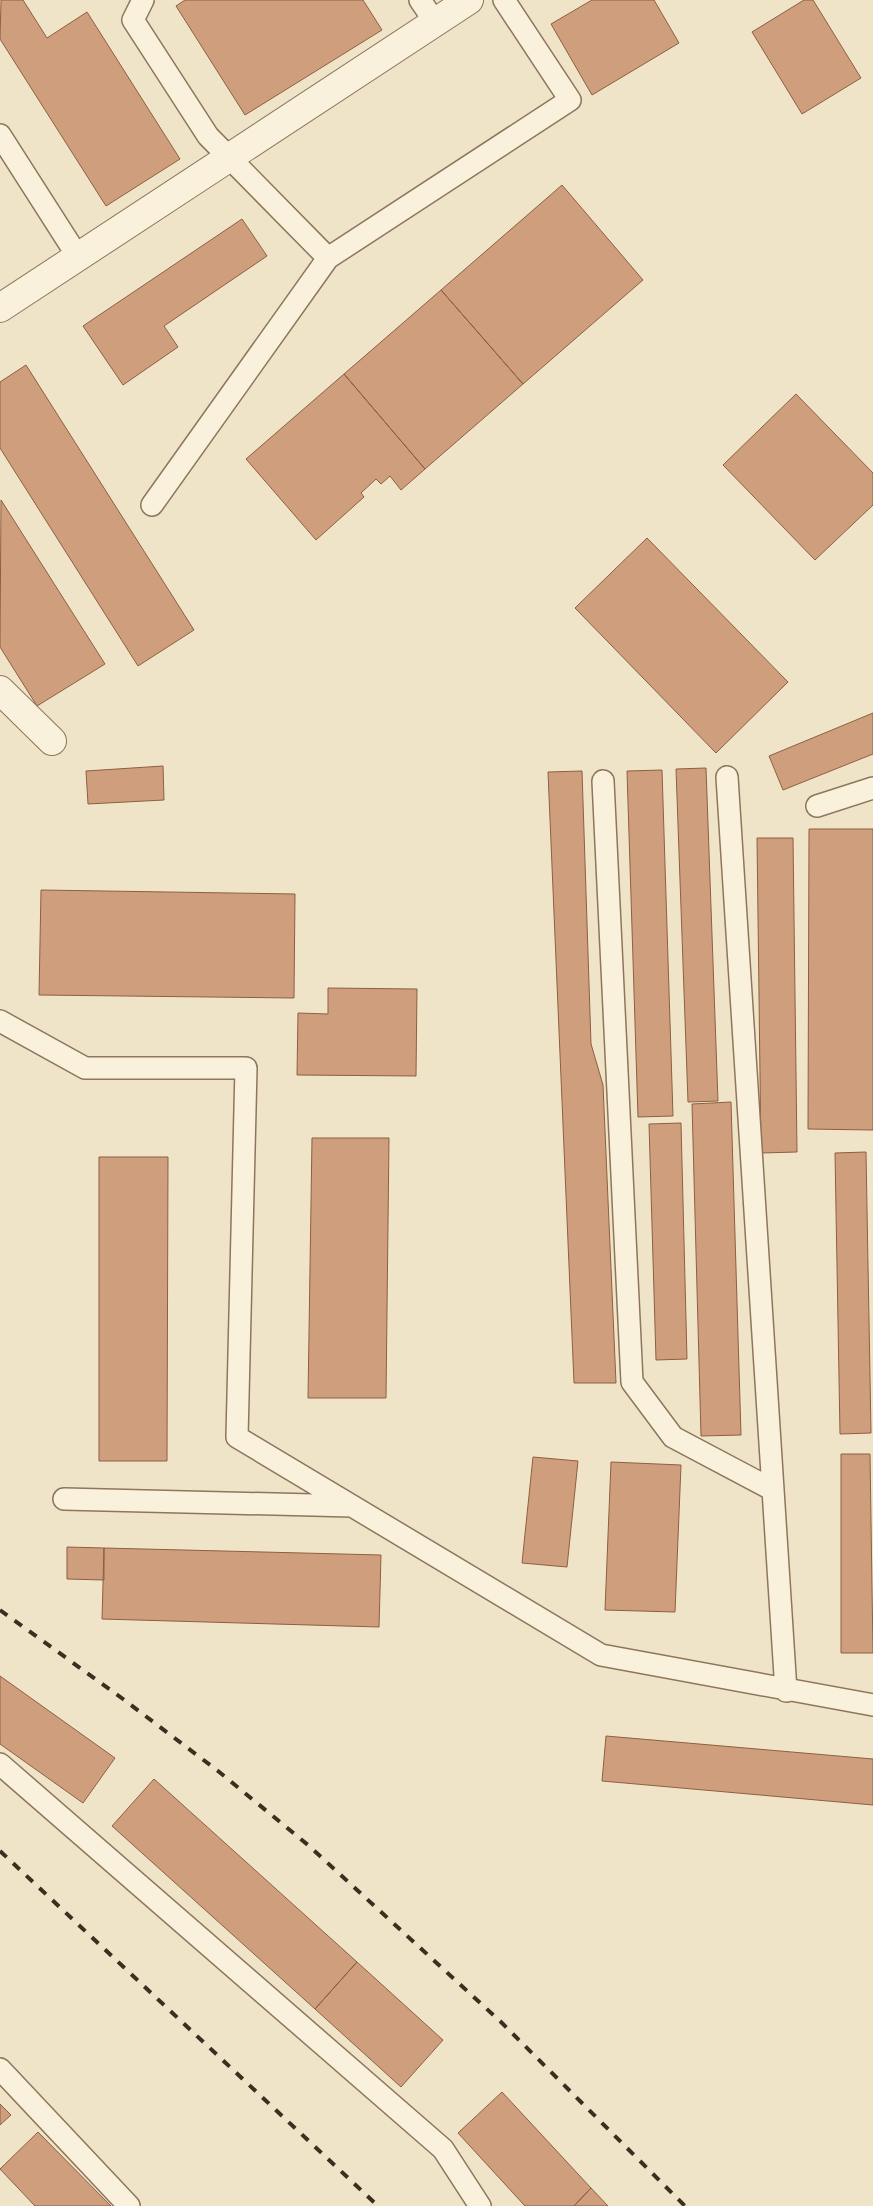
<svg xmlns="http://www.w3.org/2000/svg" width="873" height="2206" font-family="'Playfair Display',serif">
<rect width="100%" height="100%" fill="#f0e4c8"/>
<path fill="#cf9f7d" stroke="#8d5f41" d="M1,0H23L47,38L87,12L180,159L106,206L0,39Z
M185,0H363L382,30L245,115L176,6Z
M592,0H654L679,43L592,95L551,24Z
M804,0H813L861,78L802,114L752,32Z
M562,185L643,280L523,384L441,290Z
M242,219L267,256L164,326L178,347L123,385L83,326Z
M441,290L523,384L425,469L344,374Z
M26,365L194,630L138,666L0,448V382Z
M344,374L425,469L401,490L390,476L381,484L376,479L361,493L364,497L316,540L246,459Z
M796,394L873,473V505L815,560L723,465Z
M1,500L105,664L37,706L0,647Z
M647,538L788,682L716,753L575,608Z
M873,713V754L783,790L769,756Z
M163,766L164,800L88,804L86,771Z
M706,768L718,1101L688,1102L676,769Z
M662,770L673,1116L638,1117L627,771Z
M582,771L591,1044L603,1085L616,1383H574L548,772Z
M809,829H873V1130L808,1129Z
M757,838H793L797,1152L761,1153Z
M41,890L295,894L294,998L39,995Z
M328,988L417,989L416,1076L297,1075L298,1013L328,1014Z
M731,1102L741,1435L701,1436L692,1104Z
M681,1123L687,1359L656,1360L649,1124Z
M312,1138H389L386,1398H308Z
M866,1152L871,1433L840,1434L835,1153Z
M99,1157H168L167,1461H99Z
M841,1454H870L873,1653H841Z
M533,1457L578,1461L567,1567L522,1563Z
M611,1462L681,1465L675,1612L605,1610Z
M67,1547L104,1548V1580L67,1579Z
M104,1548L381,1555L379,1627L102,1619Z
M0,1676L115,1758L83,1803L0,1744Z
M606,1736L873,1759V1805L602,1781Z
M154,1779L357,1962L315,2009L112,1826Z
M357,1962L443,2040L401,2087L315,2009Z
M502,2092L591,2188L574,2206H525L458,2133Z
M0,2104L11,2115L0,2125Z
M38,2132L111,2206H35L0,2169Z
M591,2188L608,2206H574Z"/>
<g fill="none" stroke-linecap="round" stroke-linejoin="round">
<g stroke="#8d765c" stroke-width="24">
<path id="service" d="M143,0L133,20L208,136L328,258
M420,0L435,22
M0,135L78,257
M152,505L328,258L570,100L504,0
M727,777L786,1691
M603,781L632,1382L673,1437L773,1490
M817,806L873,788
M0,1021L85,1068H246L237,1437L601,1655L873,1705
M64,1499L352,1506
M0,1764L443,2149L480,2206
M0,2069L129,2206"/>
</g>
<g stroke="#8d765c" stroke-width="30">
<path id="minor" d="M0,308L469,0
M0,690L52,741"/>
</g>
<use href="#service" stroke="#faf1dc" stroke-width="21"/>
<use href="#minor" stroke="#faf1dc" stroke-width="28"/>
<path stroke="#3d2e20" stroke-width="4" stroke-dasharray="9 9" stroke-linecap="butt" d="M0,1610L123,1699L218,1771L308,1845L501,2022L685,2206
M0,1851L378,2206"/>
</g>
</svg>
